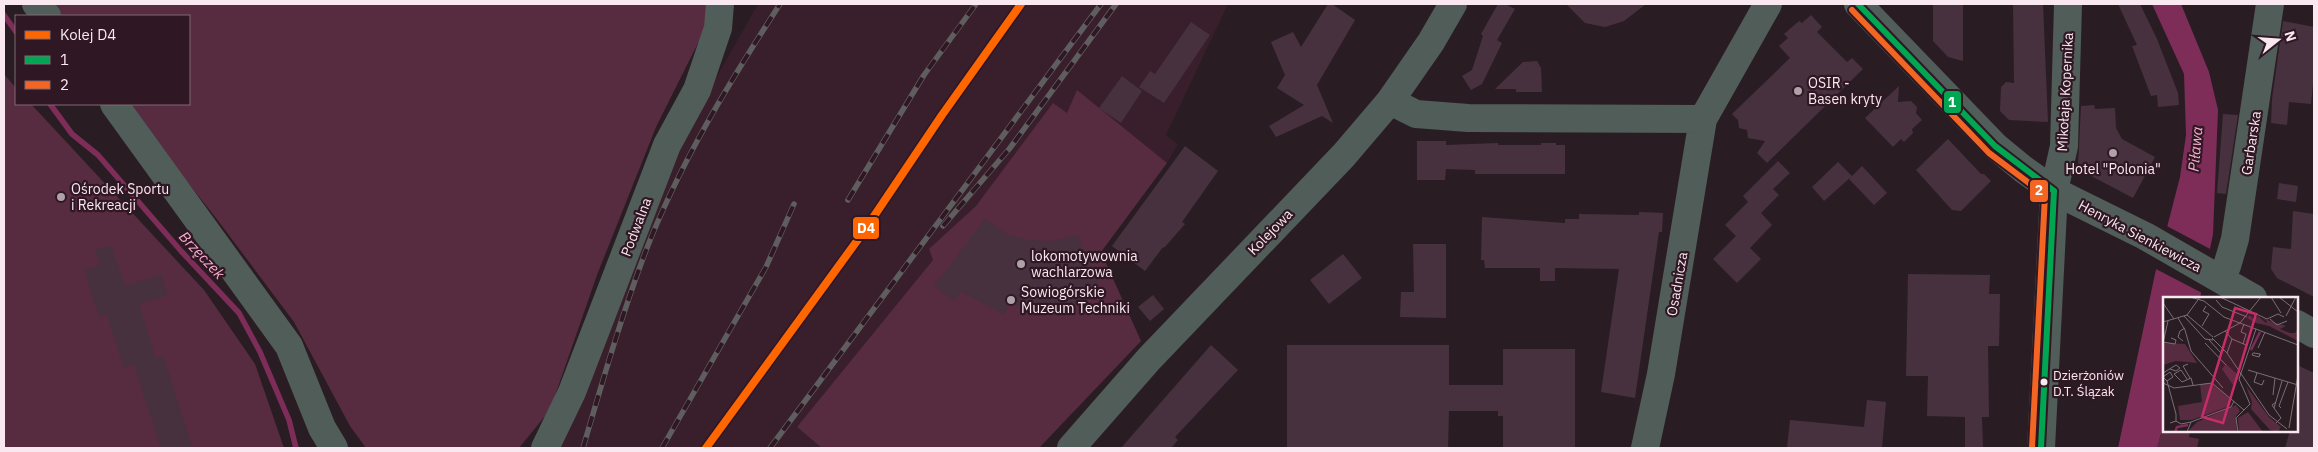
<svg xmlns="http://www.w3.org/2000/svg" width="2318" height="452" font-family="'IBM Plex Sans',sans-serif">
<rect width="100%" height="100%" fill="#291d23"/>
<path fill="#391e2b" d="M758,4H1228L1166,135L1178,144L1167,163L1101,252L1141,341L1039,448H559L683,136Z"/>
<path fill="#572b40" d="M46,4H708L704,31L656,127L597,275L550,410L519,448H366L350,426L294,322L216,218L125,104H189V16H56Z
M4,74L16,88V104H31L204,290L255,364L284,448H4Z
M1077,90L1167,163L1101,252L1141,341L1039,448H822L797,427L933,260L929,249L976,206L1053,103L1067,113Z
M2164,423V431H2190L2189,437L2199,439L2197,448H2157Z"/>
<path fill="#7e2d59" d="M2152,4H2181L2209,72L2218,110L2213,234L2200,298H2164V423L2157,448H2118L2155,274L2180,177L2186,135L2184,74Z"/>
<path fill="#291d23" d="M2165,225L2212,250L2204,294L2154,268Z"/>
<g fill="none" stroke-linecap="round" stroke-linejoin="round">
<path stroke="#7e2d59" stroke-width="5.5" d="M4,15L16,32
M50,104L72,134L98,155L181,251L239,313L260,352L289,420L296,448"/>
</g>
<path fill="#47313f" d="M1328,4H1332L1355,20L1317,85L1333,123L1322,116L1276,137L1269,126L1304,105L1277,88L1285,75L1271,42L1293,32L1301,47Z
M1498,4H1505L1515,9L1497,40L1502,43L1482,84L1471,90L1462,76L1472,70L1483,36L1481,34Z
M1566,4H1646L1624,21L1605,27L1585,23Z
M1963,4V61L1948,57L1933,41V5Z
M2013,4H2043L2048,122L2009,120L2000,111L2001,87L2006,82L2014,83Z
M2118,4H2140L2157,39L2178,93L2179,105L2158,107L2157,95L2151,96L2132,46L2137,45Z
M1811,15L1822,27L1817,32L1847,62L1852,58L1863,69L1767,163L1757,153L1765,141L1748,138L1747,130L1739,128L1738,120L1732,114L1790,58L1779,46L1788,38L1784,34L1799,21L1802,23Z
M2283,21L2314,27V73L2311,104L2289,102L2287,125L2271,123L2272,99Z
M1191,22L1210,35L1164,103L1139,87L1150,71L1155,74Z
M1537,61L1541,68L1542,92H1516V89H1495L1523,62Z
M1122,76L1142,91L1121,123L1099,108Z
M1899,86L1898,102L1911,101L1917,107L1916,113L1922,120L1912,129L1913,133L1904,142L1901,139L1893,147L1865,118Z
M2094,105L2095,109L2115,108L2116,128L2122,139L2155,157L2133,198L2082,171L2078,166L2081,106Z
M2223,114L2238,115L2226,194L2217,193Z
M1948,139L1981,174H1984L1991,181L1961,211L1952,210L1916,170Z
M1417,141H1446V145L1498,143V145H1541V143H1556V145H1565V174H1475V170L1446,169L1445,180H1417Z
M1185,146L1218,171L1182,222L1185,224L1164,248L1163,247L1145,271L1112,246Z
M1778,161L1790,173L1773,189L1779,195L1761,213L1772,225L1750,248L1761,259L1737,283L1713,259L1736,236L1725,225L1748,202L1743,196Z
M1838,162L1852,176L1824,201L1812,187Z
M1862,166L1887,193L1874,205L1849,179Z
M2279,183L2298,186L2296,202L2277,199Z
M2293,211L2314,214V297L2277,278L2271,269L2273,247L2291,249Z
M1639,212L1663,213L1662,232H1659L1635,398L1601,392L1619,269L1555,268V281H1540V268H1485L1484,260H1481L1482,217L1565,223V219H1579V214L1639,215Z
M985,219L1007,234L1027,240L1051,241L1078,235L1103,294L1080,303L1047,310L1009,304L1004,315L961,292L954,301L934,286Z
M1413,244H1446V318L1400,317L1401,292H1414Z
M111,245L125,286L161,274L168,295L139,304L156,358L163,356L192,446L183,448H161L134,365L124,368L107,315L99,317L84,270L100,265L95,250Z
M1343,254L1362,278L1329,304L1310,280Z
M1908,274L1990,275L1989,294H2000L1999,346H1988L1989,417H1982L1983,448H1965V417L1927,416L1928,376H1906Z
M1153,295L1164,309L1150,321L1138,307Z
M1211,345L1238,370L1175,437L1178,440L1171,448H1121Z
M1287,345H1449V385H1503V349H1575V448H1503V416H1498V411H1449L1448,448H1287Z
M2297,365L2314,373V448H2285L2290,431H2297Z
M1867,400L1886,402L1882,448H1787L1790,420L1864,427Z"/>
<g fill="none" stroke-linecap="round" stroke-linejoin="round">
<path stroke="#515d59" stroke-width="28" d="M36,4L47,16
M1858,4L1995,146L2023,169L2054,191L2145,236L2253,298
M1390,101L1416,114L1468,118L1703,119L1768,4
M114,104L289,346L322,428L334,448
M2220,279L2227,266L2235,239L2270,4
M2297,324L2314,334
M545,448L572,392L667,145L697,90L718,28L720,4
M1071,448L1149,359L1344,155L1390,101L1431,42L1453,4
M1645,448L1661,374L1703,119
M2041,448L2054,191L2064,146L2068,4"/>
<g stroke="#5f5e5f" stroke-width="5.5">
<path id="rail" d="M848,200L924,75L976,4
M943,226L1010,148L1116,4
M583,448C602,383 621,317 645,253C679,164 729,83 780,4
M662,448L766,267L794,204
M770,448L1101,4"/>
</g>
<use href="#rail" stroke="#2f1723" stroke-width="4" stroke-dasharray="11" stroke-linecap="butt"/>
<g stroke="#2f1723" stroke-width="10">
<path id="bus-1" d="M1858,4L1995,146L2054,191
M2041,448L2054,191"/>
</g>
<g stroke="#2f1723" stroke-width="10">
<path id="bus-2" d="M1852,10L1989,153L2045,195L2032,448"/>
</g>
<use href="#bus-1" stroke="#00a651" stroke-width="6"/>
<use href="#bus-2" stroke="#f26522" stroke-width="6"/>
<g stroke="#2f1723" stroke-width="11">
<path id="rail-1" d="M706,448L862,234L942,115L1021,4"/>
</g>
<use href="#rail-1" stroke="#f60" stroke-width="8"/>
</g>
<g fill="#b0a1a8" stroke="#2f1723" stroke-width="2">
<circle cx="1798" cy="91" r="5"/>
<circle cx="2113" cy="153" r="5"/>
<circle cx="61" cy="197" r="5"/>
<circle cx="1021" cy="264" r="5"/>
<circle cx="1011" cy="300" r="5"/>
</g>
<circle fill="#f9e8ef" stroke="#2f1723" stroke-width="2" cx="2044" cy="382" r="4.5"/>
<g text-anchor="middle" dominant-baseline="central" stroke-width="4.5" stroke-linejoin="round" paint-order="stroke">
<g font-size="13" fill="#f9e8ef" stroke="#2f1723" text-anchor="start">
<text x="2053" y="375">Dzierżoniów<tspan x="2053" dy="16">D.T. Ślązak</tspan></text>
</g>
<g font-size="14" fill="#f9e8ef" stroke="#2f1723" text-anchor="start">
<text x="1808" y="83">OSIR -<tspan x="1808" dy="16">Basen kryty</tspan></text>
<text x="2113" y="169" text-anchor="middle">Hotel "Polonia"</text>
<text x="71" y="189">Ośrodek Sportu<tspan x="71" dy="16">i Rekreacji</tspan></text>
<text x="1031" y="256">lokomotywownia<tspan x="1031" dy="16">wachlarzowa</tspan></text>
<text x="1021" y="292">Sowiogórskie<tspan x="1021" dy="16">Muzeum Techniki</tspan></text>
</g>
<g font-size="14" fill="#f9e8ef" stroke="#2f1723">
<text transform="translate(2065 92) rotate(-87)">Mikołaja Kopernika</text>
<text transform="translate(2251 143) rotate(-81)">Garbarska</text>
<text transform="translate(636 227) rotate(-69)">Podwalna</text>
<text transform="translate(1270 232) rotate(-46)">Kolejowa</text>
<text transform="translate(2140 236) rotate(28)">Henryka Sienkiewicza</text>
<text transform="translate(1677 284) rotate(-80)">Osadnicza</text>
</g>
<g font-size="15" font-style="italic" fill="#f6adcf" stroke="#2f1723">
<text transform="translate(2195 149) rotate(-85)">Piława</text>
<text transform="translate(202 255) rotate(47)">Brzęczek</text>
</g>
</g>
<g transform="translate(2163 297)">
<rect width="135" height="135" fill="#291d23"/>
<path d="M87,18L91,23L95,19L103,26L104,24L98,21L123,29L117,32L127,36H132L135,31V44L106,29L93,26L84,21ZM1,46L22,47L34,66L13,64L0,68ZM63,67L75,78L70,88L59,72ZM48,86L68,102L66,109L29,123H17L15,109L39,105L37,87ZM83,89L106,120L118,130L115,135L107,133L88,112L89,105ZM73,108L77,114L73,119L74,135H24L34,125ZM85,115L100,135H76L75,121Z" fill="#572b40"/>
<path fill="none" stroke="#7e2d59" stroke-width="2.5" d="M88,53L97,35M12,135L14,130L25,128"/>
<path fill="none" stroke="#7c6e75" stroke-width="1" d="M27,0L41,4L61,20L135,48M57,0L104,22L115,17L121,20M108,0L118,16M116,0L135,15M53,3L59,10L84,20M0,6L11,22M24,18L50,40M21,19L42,42L50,43M123,19L133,0M15,21L22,33L28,54L60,91M107,22L114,28L124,24M0,25L24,18L37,0M39,29L46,17L40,14L43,9M62,34L69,42L64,56M51,40L77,26L98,0M49,41L64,56L106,118L124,132M69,42L83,48M46,43L58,56L61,53M20,44L15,40L17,34L22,31M0,45L12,47L13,43L8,41M0,46L5,24M42,46L63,68M80,47L83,37L78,35L81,27M95,51L102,35M97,57L96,60L89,58L90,56H91L97,57L98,58M25,67L20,69L27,81M85,73L135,88M0,76L13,68L17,71L13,74L7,72M94,76L91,85L99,88L101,83M24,82L18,73L11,77L19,85L28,81L30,88M4,84L0,80L7,75L10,80L4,84L13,117V124L7,126M0,86L11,91L49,86L81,113M110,98L112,81M113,105L109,108L111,111L119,84M111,111L118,121L113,126M118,111L116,109L125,85M13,124L18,127L28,125M126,131L135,78M24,135L28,125L68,110L71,104M75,135L73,121L87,107L76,82L93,32"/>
<path fill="#c82d6a" fill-opacity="0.15" stroke="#c82d6a" stroke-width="2.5" d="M72,11L93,17L60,126L39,120Z"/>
<rect width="135" height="135" fill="none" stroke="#f9e8ef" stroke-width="2.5"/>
</g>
<g stroke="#2f1723" stroke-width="2">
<rect x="1943" y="90" width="19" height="24" rx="5" fill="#00a651"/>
<rect x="2029" y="179" width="20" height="24" rx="5" fill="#f26522"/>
<rect x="852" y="216" width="28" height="24" rx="5" fill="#f60"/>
</g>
<g font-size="14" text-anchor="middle" font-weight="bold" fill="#fff">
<text x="1952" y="107">1</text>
<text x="2039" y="195">2</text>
<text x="866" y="233">D4</text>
</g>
<rect width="2318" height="452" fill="none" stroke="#f9e8ef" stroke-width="10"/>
<rect x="15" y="15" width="175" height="90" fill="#2f1723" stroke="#806b75"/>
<rect x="25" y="31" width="25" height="8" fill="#ff6600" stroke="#806b75"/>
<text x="60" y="40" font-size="15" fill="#f9e8ef">Kolej D4</text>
<rect x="25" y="56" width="25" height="8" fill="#00a651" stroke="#806b75"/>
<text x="60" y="65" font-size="15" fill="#f9e8ef">1</text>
<rect x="25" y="81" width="25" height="8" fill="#f26522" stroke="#806b75"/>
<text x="60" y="90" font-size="15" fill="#f9e8ef">2</text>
<g transform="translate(2278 40) rotate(73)" stroke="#2f1723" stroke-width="4" paint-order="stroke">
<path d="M0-4L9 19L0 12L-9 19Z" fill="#f9e8ef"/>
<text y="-8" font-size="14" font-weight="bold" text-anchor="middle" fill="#f9e8ef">N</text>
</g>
</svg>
